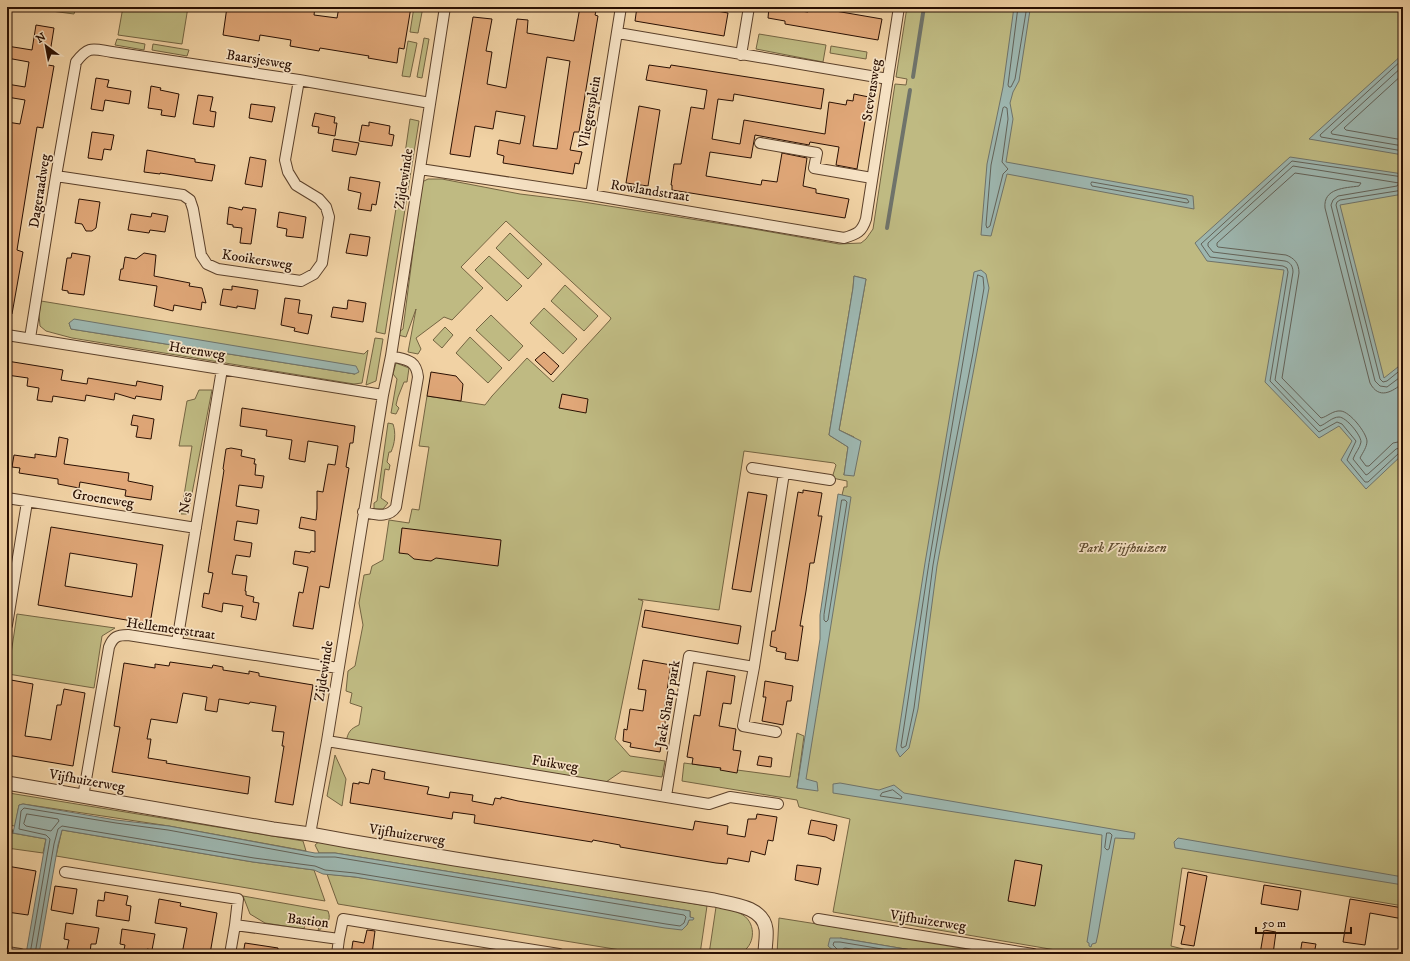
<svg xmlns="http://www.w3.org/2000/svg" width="1410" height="961" font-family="'IM FELL DW Pica',serif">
<rect width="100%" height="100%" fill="#f1d2a4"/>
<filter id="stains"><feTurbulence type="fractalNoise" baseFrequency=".005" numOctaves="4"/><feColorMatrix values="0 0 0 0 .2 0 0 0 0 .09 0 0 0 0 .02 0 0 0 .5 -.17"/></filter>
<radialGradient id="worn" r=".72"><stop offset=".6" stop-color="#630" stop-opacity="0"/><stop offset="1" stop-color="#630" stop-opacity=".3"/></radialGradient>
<path fill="#bfba82" stroke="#746442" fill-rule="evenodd" d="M21,7H76L74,14Z
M123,7H188L182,44L118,35Z
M414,7H423L418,33L410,32Z
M907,7H1403V906L1182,868L1171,946L1195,952V954H1079L833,912L850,819L799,807L797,800L682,781L684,763L790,777L797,733L804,736L797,788L845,496L842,495L844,487H847V481L832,478L836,465L834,463L744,451L719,610L638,599L643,601L615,739L630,756L665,761L662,777L622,771L606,782L602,783L346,742C348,732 350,729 359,725L362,707L350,703L352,693L346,691L348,671L355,666L363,625L359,603L364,575L370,574L372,566L383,560L389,520L409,523L412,509L419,510L429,447L419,446L427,396L485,405L492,396L527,358L553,382L610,320L611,318L506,221L461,267L483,288L452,320L444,317L416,338L421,349L418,354L408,352L416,309L406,337L398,335L399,332L403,329L422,182L428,179H442L520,194L577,201L748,228L839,244L861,243L866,239L873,229L895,84L906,85L907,79L896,77ZM854,276L866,279L839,430L854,437L844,475L848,447L829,435L853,288Z
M759,34L826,45L823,62L756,49Z
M424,38L429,39L422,78L417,77Z
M117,39L145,44L144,50L115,45Z
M408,41L417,43L410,77L402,76Z
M153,44L189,50L187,56L152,50Z
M831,46L867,52L866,59L830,53Z
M410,119L419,121L408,190L400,188Z
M398,196L407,197L385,334L376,332Z
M510,233L542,264L528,279L496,248Z
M489,256L522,286L507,301L475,270Z
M565,285L598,316L584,331L551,301Z
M41,301L364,354L368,350L362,383L354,384L72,338L46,331L40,326L39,315ZM69,323L355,374L71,329Z
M544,308L577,339L563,354L530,323Z
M491,315L523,346L509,361L476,330Z
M445,327L453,335L442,348L433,340Z
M470,337L502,368L488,383L456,353Z
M375,338L383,339L376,381L366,385Z
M396,363L409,368L407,382H404L398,397L396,405L399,408L396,414L391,413L397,379L393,374Z
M199,390H212L188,514H181L192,446H179L187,401L195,399Z
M388,423L393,424C396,433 395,443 391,452H389L387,462L390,465L389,470L385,469L381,498L388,503L383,509H374V503L377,501Z
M17,614L115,628L102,636L94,688L8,674Z
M335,755L346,779L342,806L327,796Z
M9,793L303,841L306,851L169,826L23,804L19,805L15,826L7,825V809Z
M7,829L13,830L12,833L46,839L43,853L7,848Z
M62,830L253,862L314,870L325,901L56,856Z
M321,840L707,906L700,954H645L338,904L327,874L355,877L687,925L689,920L693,918L690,917V911L335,853H319L315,845Z
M243,896L328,911C332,921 326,925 318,931L319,926L305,924L304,929L265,923L250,914Z
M716,907C725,909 735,910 743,915C757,924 755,947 740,953C734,956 716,954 709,954Z
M779,918L1006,954H935L840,938L835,952L844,954H777Z"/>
<path fill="#9db6af" stroke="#6f736a" d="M1014,7H1027L1030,10L1019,81L1013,92L1010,103L1013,119L1006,162L1193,196L1194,209L1007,174L991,236L981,235L987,164L1003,87Z
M1403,54V155L1309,139Z
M1290,157L1403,174V194L1340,205L1384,378L1403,363V454L1366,489L1341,460L1352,441L1339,426L1319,438L1265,382L1284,270L1207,261L1195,243Z
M981,270L986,274L989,288L937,566L918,709L909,748L900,757L896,750L925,563L974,272Z
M854,276L866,279L839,430L861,441L854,476L844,475L848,447L829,435L853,288Z
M74,319L356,366L359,372L355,374L71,329L69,323Z
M838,494L851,497C837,591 821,685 806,779L817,782L818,791L797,788L820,639V615Z
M840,783L879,790L894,785L904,793L1135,833L1134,839L1115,838L1098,934L1096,943L1092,944L1091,947L1089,946V943L1087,942L1101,854L1102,835L833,793V784Z
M23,804L116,820L169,826L315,853H335L690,911V917L694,918L693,920H689L687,925L682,930L665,928L355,877L323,874L314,870L253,862L62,830L58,845L39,954H26L46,839L13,833L19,805Z
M1178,838L1403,877V885L1175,848L1174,842Z
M830,938H840L935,954H844L835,952L828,946Z"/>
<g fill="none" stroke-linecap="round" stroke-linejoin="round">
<path stroke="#636258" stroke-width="1" d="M1018,7L1008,85L1009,87H1011L1015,79L1026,12L1025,7
M1403,59L1320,135L1321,137L1403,151
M1403,66L1331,132L1332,134L1403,146
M1403,74L1344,128L1346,130L1403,140
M1005,107L1007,108L1008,119L1002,162L1008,169L1003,174L990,226L987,228L986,225L991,165L1003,108Z
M1403,177L1292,161L1201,244L1210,257L1283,266L1287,268L1288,272L1270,381L1319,432L1337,422L1342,424L1356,441L1347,460L1365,482H1368L1399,453L1403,452
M1092,182L1187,199L1189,202L1187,203L1092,186L1091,184Z
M1403,190L1340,200L1337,202L1336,205L1380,379L1383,382L1387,381L1403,368
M978,275L983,277L984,288L973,353L942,513L933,565L914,708L906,746L902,748L901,746L929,563Z
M1403,375L1387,387L1380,386L1375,381L1331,205L1333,200L1338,196L1397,186L1399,183L1293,166L1208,243V246L1213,252L1285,261C1290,262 1293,266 1293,272L1275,380L1320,426C1326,424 1332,417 1339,417C1346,417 1361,435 1361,442C1360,448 1355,453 1353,459L1366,475L1368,474L1396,449L1403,447
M1403,383C1392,392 1379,400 1370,383L1325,208C1323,188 1345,188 1359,186L1361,183L1295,173L1217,243V246L1218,247L1286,255C1294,258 1299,263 1299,273L1282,378L1321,418C1327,417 1333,410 1341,411C1350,412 1366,432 1367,441C1367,447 1363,452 1360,458L1366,466H1369L1393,443L1403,441
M842,500H845L847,502L828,620L826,622L824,620V615Z
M893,790L902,797L901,799L880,796L882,793Z
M27,814L58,819L59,821L51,831L26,826L24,824Z
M1107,833H1110L1112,835L1109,849L1107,850L1105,848Z
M30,954L50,839L46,835L19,829L21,811L24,808L116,823L168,830L315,857H335L684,915L686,917L684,923L680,926L666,924L355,873L325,870L315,866L254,858L62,826L58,829L54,844L35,954
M839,954L838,950L833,945L834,942H840L912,954
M844,954L843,949L845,948L882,954"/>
<path stroke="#6f736a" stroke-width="4" d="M913,77L924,7
M887,228L910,90"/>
</g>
<path fill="#e1a879" stroke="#290f02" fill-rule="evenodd" d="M227,7H315L314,15L337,18L339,7H411L404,49L399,48L397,63L368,58L369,56L320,48L319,51L290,46L291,40L260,35L259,41L223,35Z
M580,7H597L595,15L598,16L579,132H574L570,150L582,152L579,164L575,163L573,174L503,163L504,156L497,154L499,140L520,144L525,116L496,111L493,129L475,126L470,157L450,154L473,17L492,19L486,51L492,52L487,84L506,88L517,19L528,20L527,33L574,41ZM547,57L570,61L557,149L533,146Z
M637,7H654L677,11L678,7H695L728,13L724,36L635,21Z
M769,7H786V9L808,12L809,7H812L882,19L878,40L785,24V21L768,18Z
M36,25L54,28L48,65L54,66L43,128L37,127L29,175L17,250L23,252L12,314L7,313V201L9,186L7,185V122L20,124L25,100L7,97V84L25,87L29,62L7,58V46L32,50Z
M649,65L670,68L671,65L824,89L821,109L734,94L733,101L718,99L712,139L740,144L744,120L825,134L829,102L846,105L847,100L853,101L854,94L869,97L857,169L836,165L839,147L810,142L809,145L755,135L751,158L710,152L706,176L761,185L762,180L777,182L782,153L807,158L803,186L816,189V193L849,199L845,218L672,190V185H671L674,164H681L691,107L704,109L707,90L646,80Z
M96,78L109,80L107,87L131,91L129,104L105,100L103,111L91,109Z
M151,86L161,88L160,90L179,94L175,117L161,115L162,110L148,108Z
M198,95L213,97L210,111L216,112L214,127L193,124Z
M251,104L275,107L272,122L249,118Z
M639,106L660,110L648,186L626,183Z
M315,113L335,117L334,123H337L335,136L318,133L319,127L312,126Z
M369,122L390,126L389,134L394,135L392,146L359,141L362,125L369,126Z
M92,132L114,135L111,150L104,149L102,160L88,158Z
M334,139L359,143L356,155L332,151Z
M147,150L195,159V162L215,165L212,181L167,174L160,173V174L144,172Z
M250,157L266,160L262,187L245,184Z
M350,177L380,182L376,205L372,204L371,211L358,209L361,193L348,190Z
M79,199L100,202L96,228L92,231H86L82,224L75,223Z
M229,207L242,210L243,207L256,209L251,244L240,243L242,228L233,227V225L227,224Z
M279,212L306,217L303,238L286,236L287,229L277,227Z
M152,213L168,216L165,232L150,230L149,233L128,230L131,214L151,217Z
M350,234L370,237L367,256L346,253Z
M72,253L90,256L84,295L68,293V291L62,290L67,258H71Z
M144,253L156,255L154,276L190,283L189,286L202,288L206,303L202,302L201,310L174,305L173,311L154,306L157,286L119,280L121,269H123L125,257L136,259Z
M232,286L258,290L255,309L237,306V308L220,305L223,289L232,290Z
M285,298L300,300L298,313L312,315L308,334L294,331L295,328L281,325Z
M348,300L366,303L363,322L331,317L333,307L347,309Z
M544,352L559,366L551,375L535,360Z
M7,361L63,370L61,380L87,384L88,378L136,386L137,381L163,386L161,400L136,396L135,399L115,393L114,400L86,395L85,401L53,396L52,402L37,400L39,388L27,386L28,378L7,375Z
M431,372L456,376L463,384L461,401L427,396Z
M562,394L588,399L586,413L559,408Z
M242,408L355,426L353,443H350L346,467L349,468L329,588L320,586L313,629L293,626L299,592L303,593L308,567L293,564L295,551L310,553L311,551L315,552V531L299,528L301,517L316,520L317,509V491L323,492L328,464L335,465L338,446L308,441L305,462L289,459L292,440L266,436L267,430L240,426Z
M133,415L154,419L151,439L136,437L138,426L131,425Z
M59,437L68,439L64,464L129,473L128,481L153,486L151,500L125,496L126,490L80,482L79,488L58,484V479L19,473L20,468L12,467L14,455L35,458V454L56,457Z
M231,448L242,450L241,456L255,459L254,464H256L255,475L264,476L262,488L239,485L236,506L259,510L257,524L237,521L234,540L252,543L250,557L236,555L232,574L247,576L245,591H246V595L254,597L253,602L259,603L256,620L241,617L243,606L223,603L222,612L202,607L204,593L209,594L213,573L208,572L224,470L223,469L226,449Z
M803,490L822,493L818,516H822L814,563H810L806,591L800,626H803L798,661L785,659L786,653L776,651L777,648L770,646L772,631H775L798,492L803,493Z
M748,492L767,495L751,592L732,589Z
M51,527L163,545L150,624L38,605ZM70,553L137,564L132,597L65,586Z
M402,528L501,540L498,566L436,558L431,561L414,559L408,554L399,553Z
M645,610L741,626L738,644L642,627Z
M643,660L671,665L664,710L667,711L660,752L630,747L631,743L623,741L624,729L627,730L630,709L643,711L646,690L638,689Z
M170,662L212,668L213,665L223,667V670L249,674V671L259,673V676L313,685L293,805L275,802L284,746H282L284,732L272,731L276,706L250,702L249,704L219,699L217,712L205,710L207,697L183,693L177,723L151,719L147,739H151L148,758L167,761L166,763L250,777L248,794L112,772L120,727L114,726L124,663L155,668V664L169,666Z
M707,671L735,676L731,704L723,703L719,726L736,729L733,750L741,751L737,773L720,770L721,768L692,764L693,758L687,757L694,715L700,716Z
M11,680L33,684L25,736L40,738L51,740L57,705H61L64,689L85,693L73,766L7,755V706Z
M765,681L793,686L791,701H787L783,725L762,721L766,697H763Z
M759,756L772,758L771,767L757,765Z
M372,769L385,772L384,779L429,787L427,794L449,798L450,792L473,795L472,801L493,805L495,798L501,799V797L518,801L693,830L695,821L728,826L727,834L745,837L748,819H756L757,814L777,817L773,841L768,840L765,855L751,851L749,862L728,858L727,864L716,863L620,847V845L593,840L592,842L474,823L475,815L453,812L452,819L350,803L353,783L359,784V782L369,784Z
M811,820L837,825L834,841L826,837L808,834Z
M1015,860L1042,865L1035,906L1008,901Z
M797,865L821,868L818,885L795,880Z
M7,866L36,871L28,915L7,912Z
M1188,872L1207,876L1194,946L1181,944L1185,926L1180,925Z
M1264,885L1301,891L1298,910L1261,904Z
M55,886L77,889L73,914L51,910Z
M105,892L128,896L126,905L131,906L129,921L96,916L98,900L104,901Z
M159,899L181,903L180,906L217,913L210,954H182L187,928L155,923Z
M1350,899L1403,908V919L1370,913L1365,945L1343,942Z
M66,923L99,928L96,944H91L90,953L67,949L69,940L64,939Z
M122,929L155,934L152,950L147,949L146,954H123L125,945L120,944Z
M367,930L375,931L372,954H351L353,941L364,943Z
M1264,930L1276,932L1273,954H1260Z
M1302,942L1316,944L1314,954H1300Z
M245,943L278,948V954H243Z"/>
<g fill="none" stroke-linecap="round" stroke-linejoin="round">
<g stroke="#5b402a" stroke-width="12">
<path id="minor" d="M618,33L888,79
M741,55L749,7
M760,143L817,153L814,168L872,178
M420,169L591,195L844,238C857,234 862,232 866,219L899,7
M56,176L183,195L190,200L193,209L201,255L207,264L218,269L301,281L314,274L322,263L329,217L326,207L319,199L296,185L288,172L285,160L299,80
M591,195L621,7
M7,335L383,395
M30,338L56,176L76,62C89,45 93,49 112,52L299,80L430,103
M752,468L830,480
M7,498L196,528
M363,512C375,514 388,519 396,507L418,377C416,359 406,360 391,356
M7,625L27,502
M177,642L222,369
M776,732L743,726L754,667L784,473
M327,741L709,804L730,797L778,804
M666,796L689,656L754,667
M83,797L109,647C113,637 117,635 128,635L338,668
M310,834L327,741L383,395L391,356L445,7
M65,872L238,899L235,925L339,939L343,919L559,954
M818,919L1033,954
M7,952L20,954
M230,954L235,925
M337,954L339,939"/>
</g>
<g stroke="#5b402a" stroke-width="15">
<path id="tertiary" d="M7,783L273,829L310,834L348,841L455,859L714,900C731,904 763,906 766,929C767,937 765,946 765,954"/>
</g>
<use href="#minor" stroke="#f6e2c4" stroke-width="10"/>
<use href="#tertiary" stroke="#f6e2c4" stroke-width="13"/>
</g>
<g text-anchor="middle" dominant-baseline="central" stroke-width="3.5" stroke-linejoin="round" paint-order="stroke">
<g font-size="14" fill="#290f02" stroke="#f6e2c4">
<text transform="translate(259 60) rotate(9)">Baarsjesweg</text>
<text transform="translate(872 90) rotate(-81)">Stevensweg</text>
<text transform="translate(590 112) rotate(-80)">Vliegersplein</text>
<text transform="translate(404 179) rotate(-81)">Zijdewinde</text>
<text transform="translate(40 191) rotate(-81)">Dageraadweg</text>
<text transform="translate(650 191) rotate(9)">Rowlandstraat</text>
<text transform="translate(257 260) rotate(9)">Kooikersweg</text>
<text transform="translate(197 351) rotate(9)">Herenweg</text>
<text transform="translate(103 499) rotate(9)">Groeneweg</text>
<text transform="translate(186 503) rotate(-81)">Nes</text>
<text transform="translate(171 629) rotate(8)">Hellemeerstraat</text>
<text transform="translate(324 671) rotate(-81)">Zijdewinde</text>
<text transform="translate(668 704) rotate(-80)">Jack Sharp park</text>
<text transform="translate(555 764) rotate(9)">Fuikweg</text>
<text transform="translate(87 781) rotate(10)">Vijfhuizerweg</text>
<text transform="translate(407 835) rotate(9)">Vijfhuizerweg</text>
<text transform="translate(308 921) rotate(7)">Bastion</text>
<text transform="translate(928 921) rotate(9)">Vijfhuizerweg</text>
</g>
<g font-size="14" font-style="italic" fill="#5e4b2f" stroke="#f6e2c4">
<text x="1122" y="548">Park Vijfhuizen</text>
</g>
</g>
<rect width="1410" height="961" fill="none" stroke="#f1d2a4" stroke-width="24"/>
<rect x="8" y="8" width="1394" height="945" fill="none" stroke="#290f02" stroke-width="2"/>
<rect x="12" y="12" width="1386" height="937" fill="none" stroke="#290f02"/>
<g transform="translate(46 46) rotate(328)" stroke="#f6e2c4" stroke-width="3" paint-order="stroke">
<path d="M0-3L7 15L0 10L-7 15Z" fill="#290f02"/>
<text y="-6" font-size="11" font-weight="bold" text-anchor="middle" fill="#290f02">N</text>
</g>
<path d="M1256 927v6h95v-6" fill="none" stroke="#290f02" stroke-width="2"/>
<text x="1262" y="927" font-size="12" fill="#290f02" stroke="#f6e2c4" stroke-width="3" paint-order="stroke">50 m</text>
<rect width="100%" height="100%" filter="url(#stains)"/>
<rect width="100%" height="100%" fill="url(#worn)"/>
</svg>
